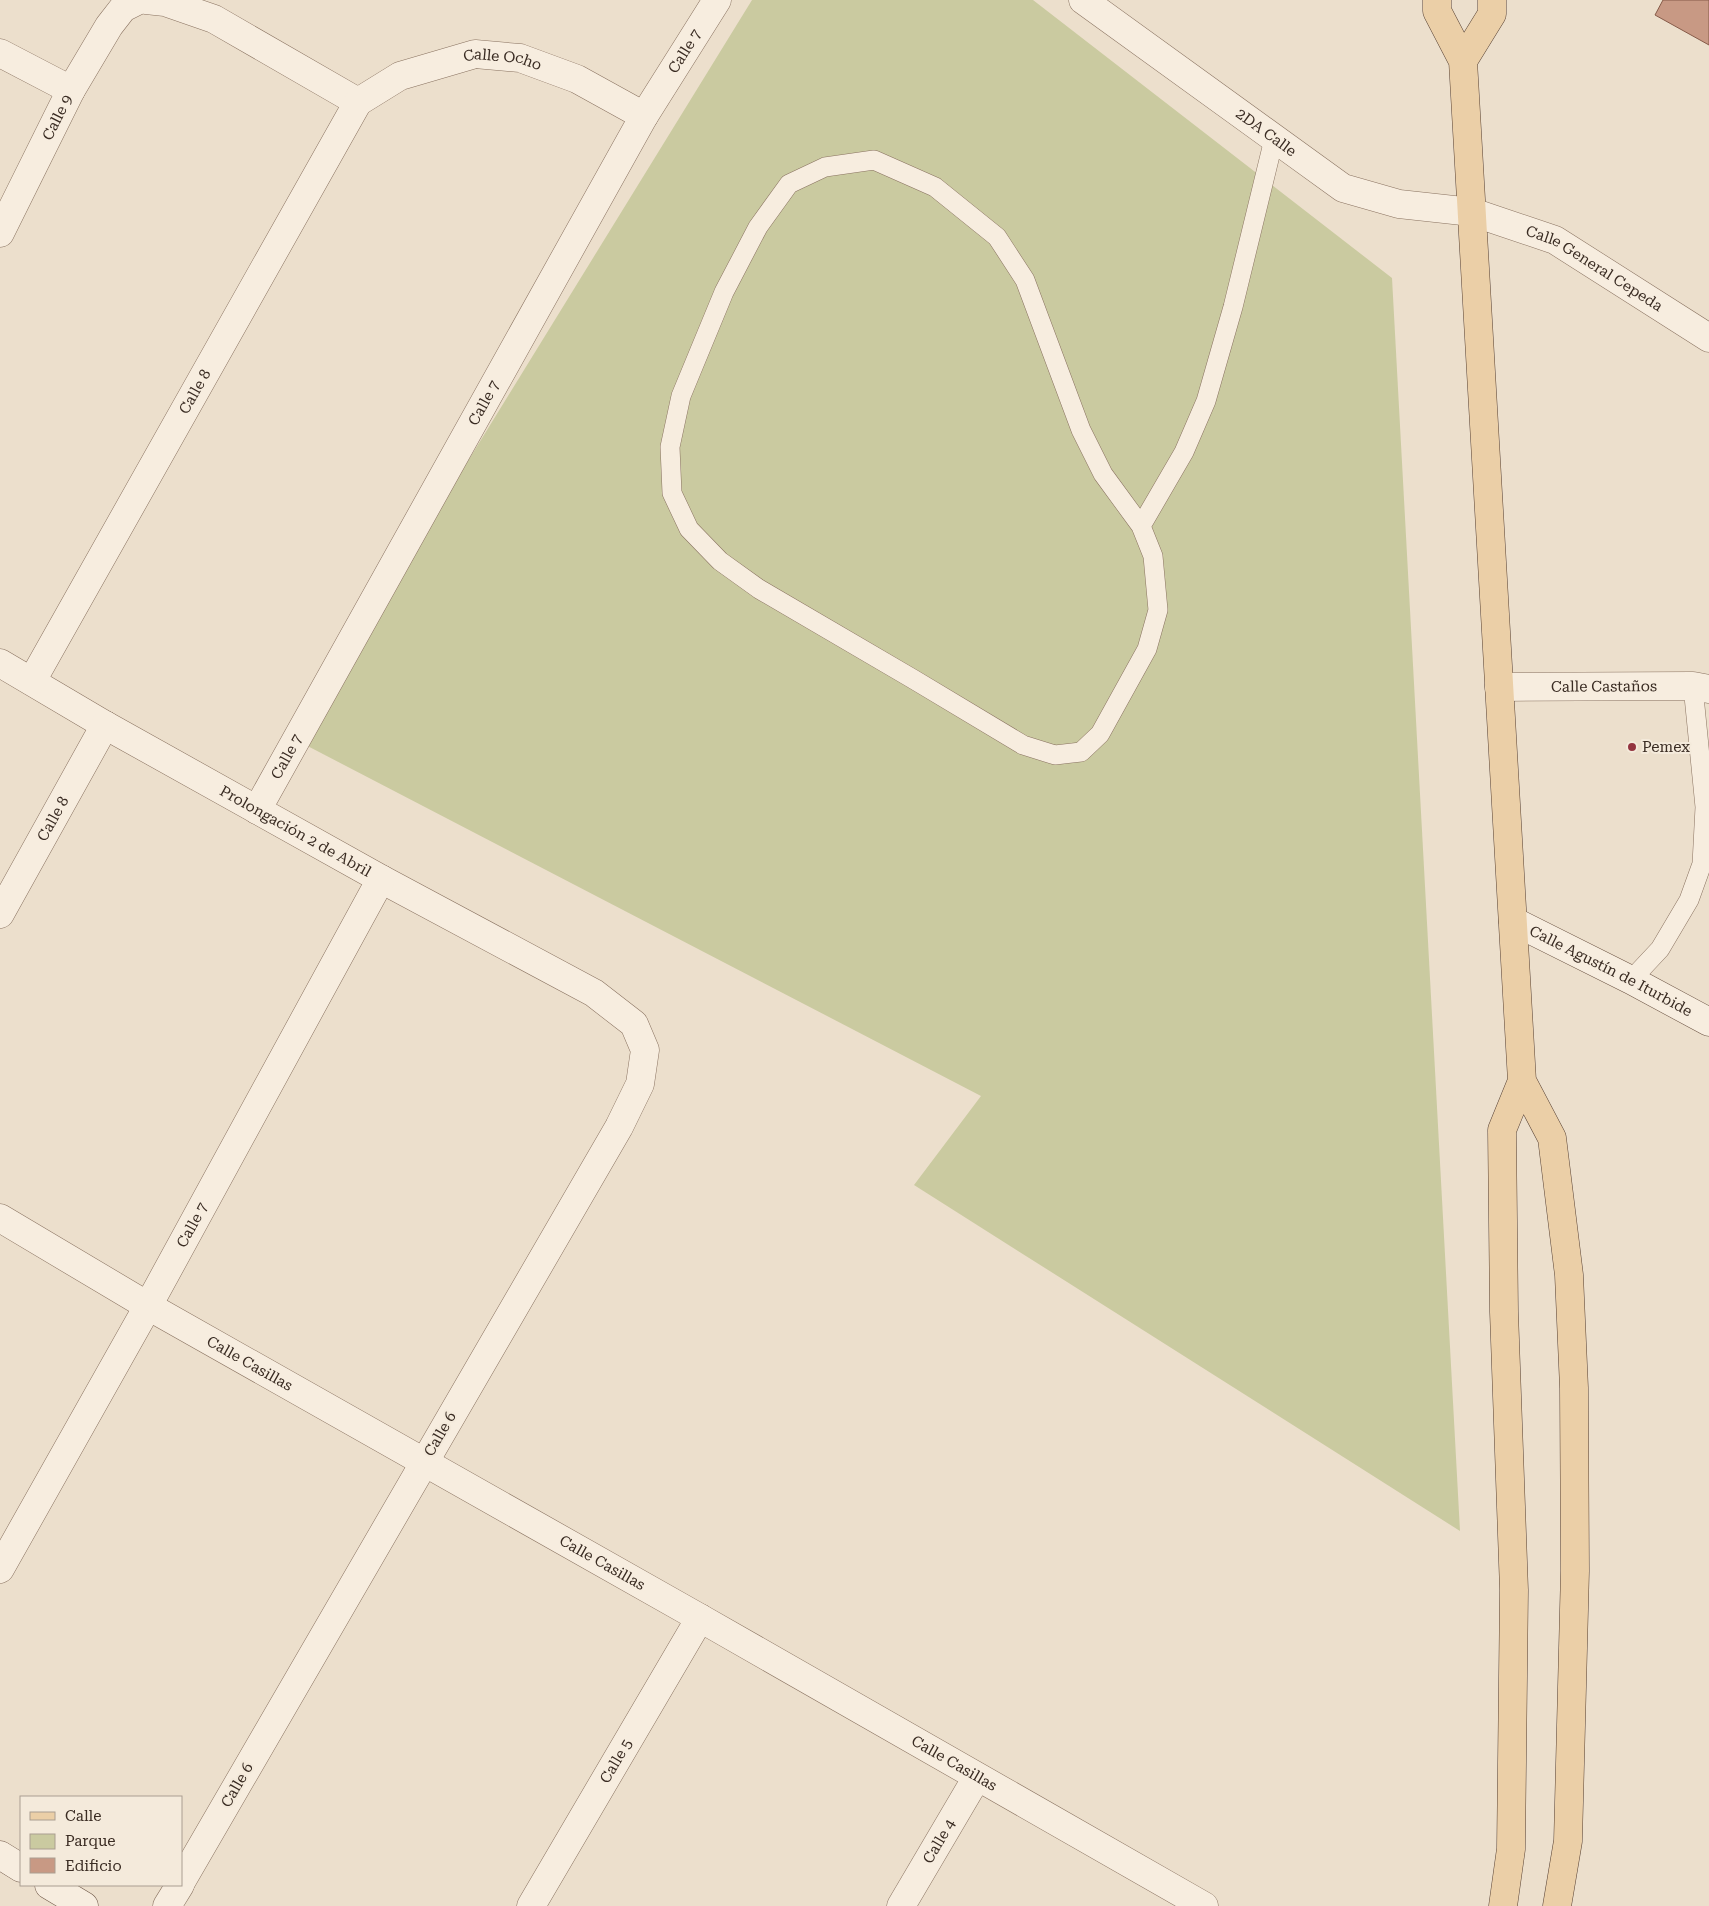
<svg xmlns="http://www.w3.org/2000/svg" width="1709" height="1906" font-family="'Roboto Serif',serif">
<rect width="100%" height="100%" fill="#ecdfcc"/>
<path fill="#cacaa0" d="M752,0H1033L1392,278L1460,1531L914,1185L981,1096L296,740Z"/>
<path fill="#c89984" stroke="#865a48" d="M1663,0H1709V45L1655,15Z"/>
<g fill="none" stroke-linecap="round" stroke-linejoin="round">
<g stroke="#897260" stroke-width="20">
<path id="lane" d="M874,160L935,187L997,237L1025,280L1081,430L1103,474L1141,526L1153,556L1158,610L1147,649L1100,734L1081,752L1055,755L1023,745L913,679L759,589L720,561L689,529L672,493L670,447L681,396L724,292L758,227L789,184L825,167Z
M1141,526L1184,452L1206,401L1233,307L1274,139
M1631,980L1660,949L1689,900L1702,864L1705,807L1693,686"/>
</g>
<g stroke="#897260" stroke-width="29">
<g id="street">
<path d="M146,0L165,2L214,19L358,102"/>
<path id="s1" d="M1083,0L1343,188L1399,204L1472,212L1555,240L1709,338"/>
<path d="M0,53L71,90"/>
<path id="s2" d="M0,233L71,90L109,26L123,8L139,0"/>
<path id="s3" d="M0,663L105,725L381,879L594,993L634,1024L645,1050L640,1084L619,1127L181,1882"/>
<path id="s4" d="M32,681L358,102L400,76L475,54L520,58L577,79L644,116"/>
<path id="s5" d="M1499,687L1693,686L1709,689"/>
<path id="s6" d="M257,810L644,116L717,0"/>
<path id="s7" d="M0,914L105,725"/>
<path id="s8" d="M0,1218L148,1306L700,1618L1204,1906"/>
<path id="s9" d="M0,1569L148,1306L381,879"/>
<path d="M167,1906L180,1885"/>
<path id="s10" d="M531,1906L700,1618"/>
<path id="s11" d="M901,1906L977,1777"/>
</g>
</g>
<g stroke="#6b5343" stroke-width="29">
<g id="secondary">
<path id="s12" d="M1513,921L1631,980L1709,1022"/>
<path d="M0,1855L21,1868"/>
<path d="M49,1885L84,1906"/>
</g>
</g>
<g stroke="#574134" stroke-width="29">
<path id="primary" d="M1437,0V11L1463,61L1522,1081L1552,1138L1569,1275L1574,1388L1575,1571L1568,1841L1557,1906
M1463,61L1492,14V0
M1503,1906L1511,1849L1514,1590L1504,1312L1502,1130L1522,1081"/>
</g>
<use href="#lane" stroke="#f7eddf" stroke-width="19"/>
<use href="#street" stroke="#f7eddf" stroke-width="28"/>
<use href="#secondary" stroke="#f7eddf" stroke-width="28"/>
<use href="#primary" stroke="#ebcfa7" stroke-width="28"/>
</g>
<circle fill="#93343f" stroke="#f4eadb" stroke-width="2" cx="1632" cy="747" r="5"/>
<g text-anchor="middle" dominant-baseline="central" stroke-width="4" stroke-linejoin="round" paint-order="stroke">
<g font-size="15" fill="#3a2c23" stroke="#f4eadb">
<text stroke="none"><textPath href="#s6" startOffset="871">Calle 7</textPath></text>
<text stroke="none"><textPath href="#s4" startOffset="820">Calle Ocho</textPath></text>
<text stroke="none"><textPath href="#s2" startOffset="129">Calle 9</textPath></text>
<text stroke="none"><textPath href="#s1" startOffset="226">2DA Calle</textPath></text>
<text stroke="none"><textPath href="#s1" startOffset="588">Calle General Cepeda</textPath></text>
<text stroke="none"><textPath href="#s4" startOffset="332">Calle 8</textPath></text>
<text stroke="none"><textPath href="#s6" startOffset="466">Calle 7</textPath></text>
<text stroke="none"><textPath href="#s5" startOffset="105">Calle Castaños</textPath></text>
<text stroke="none"><textPath href="#s6" startOffset="61">Calle 7</textPath></text>
<text stroke="none"><textPath href="#s7" startOffset="109">Calle 8</textPath></text>
<text stroke="none"><textPath href="#s3" startOffset="340">Prolongación 2 de Abril</textPath></text>
<text stroke="none"><textPath href="#s12" startOffset="110">Calle Agustín de Iturbide</textPath></text>
<text stroke="none"><textPath href="#s9" startOffset="394">Calle 7</textPath></text>
<text stroke="none"><textPath href="#s8" startOffset="289">Calle Casillas</textPath></text>
<text transform="translate(440 1434) rotate(-60)">Calle 6</text>
<text stroke="none"><textPath href="#s8" startOffset="694">Calle Casillas</textPath></text>
<text stroke="none"><textPath href="#s10" startOffset="168">Calle 5</textPath></text>
<text stroke="none"><textPath href="#s8" startOffset="1099">Calle Casillas</textPath></text>
<text transform="translate(237 1785) rotate(-60)">Calle 6</text>
<text stroke="none"><textPath href="#s11" startOffset="75">Calle 4</textPath></text>
</g>
<g font-size="15" fill="#3a2c23" stroke="#f4eadb" text-anchor="start">
<text x="1642" y="747">Pemex</text>
</g>
</g>
<rect x="20" y="1796" width="162" height="90" fill="#f4eadb" stroke="#aa9e91"/>
<rect x="30" y="1812" width="25" height="8" fill="#ebcfa7" stroke="#aa9e91"/>
<text x="65" y="1821" font-size="15" fill="#3a2c23">Calle</text>
<rect x="30" y="1834" width="25" height="15" fill="#cacaa0" stroke="#aa9e91"/>
<text x="65" y="1846" font-size="15" fill="#3a2c23">Parque</text>
<rect x="30" y="1858" width="25" height="15" fill="#c89984" stroke="#aa9e91"/>
<text x="65" y="1871" font-size="15" fill="#3a2c23">Edificio</text>
</svg>
